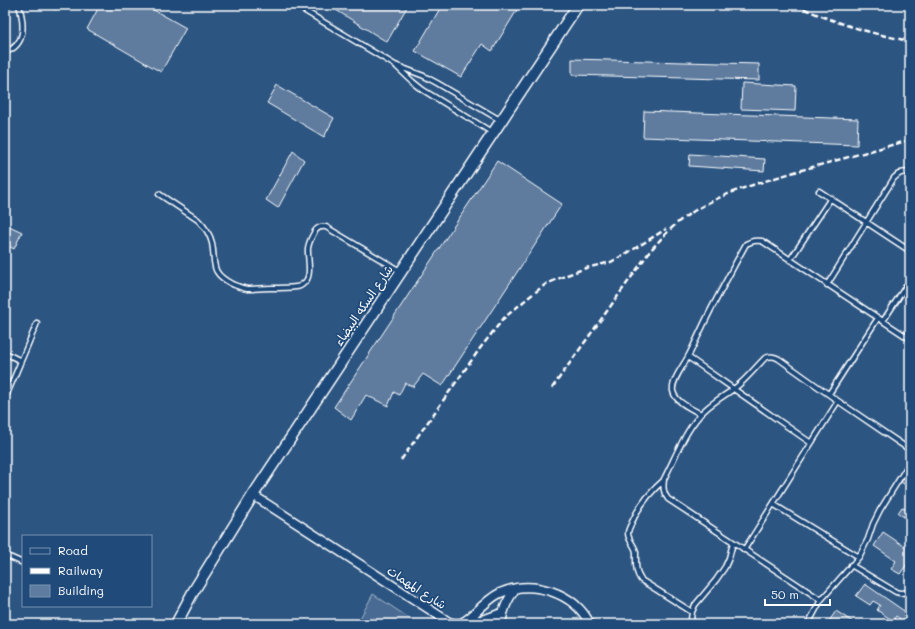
<svg xmlns="http://www.w3.org/2000/svg" width="915" height="629" font-family="Mali,'Playpen Sans Arabic',sans-serif">
<rect width="100%" height="100%" fill="#2c5582"/>
<filter id="ink" filterUnits="userSpaceOnUse"><feTurbulence type="fractalNoise" baseFrequency=".025" numOctaves="2"/><feDisplacementMap in="SourceGraphic" scale="8" xChannelSelector="R" yChannelSelector="G"/><feConvolveMatrix kernelMatrix="1 2 1 2 8 2 1 2 1" color-interpolation-filters="sRGB"/></filter>
<g filter="url(#ink)">
<path fill="#486b92" stroke="#a4b5c8" d="M373,594L418,624H357Z"/>
<path fill="#5e7c9f" stroke="#fff" d="M48,5H59L56,10Z
M100,5H145L186,28L161,72L87,29Z
M328,5H408L387,42Z
M442,5H520L492,51L482,44L461,77L415,51Z
M572,59L759,64V80L572,75Z
M742,83L796,86L795,111L741,109Z
M277,85L334,118L324,137L267,103Z
M644,111L858,119L857,145L643,137Z
M293,151L304,160L278,208L266,200Z
M690,154L765,159L764,171L689,166Z
M497,161L562,204L442,386L423,374L413,387L405,383L399,395L394,392L388,406L366,395L351,420L334,407Z
M5,224L22,232L14,249L5,244Z
M906,476L910,479V488L901,482Z
M902,507L908,511L904,517L898,513Z
M883,532L910,550V566L907,564L900,574L891,569L896,561L874,546Z
M865,584L910,615V624H900L903,621L896,616L893,621L877,610L880,605L873,601L870,605L856,596Z
M836,611L856,624H827Z"/>
<g fill="none" stroke-linecap="round" stroke-linejoin="round">
<g stroke="#fff" stroke-width="7">
<path id="service" d="M295,5L395,65L424,76L437,83L500,120
M5,52C27,45 24,23 19,5
M397,67L413,82L423,90L493,133
M819,191L910,251
M159,194L198,220C205,227 210,234 212,243C216,264 209,272 232,284C237,286 241,288 247,289C255,289 263,288 271,288C279,288 288,288 296,287C299,287 302,285 304,283C313,276 307,258 308,248C309,242 312,236 315,231C318,227 321,226 326,227L400,271
M790,260L831,198
M827,285L894,178C899,173 903,171 910,173
M883,321L910,280
M5,353L21,361
M688,357L811,443
M829,394L878,318
M5,399L37,323
M701,414C692,409 675,402 673,391C671,381 684,365 689,355C698,337 706,318 716,300C726,281 736,262 746,244C752,241 755,240 762,241L910,339
M664,480C650,492 640,504 632,522C631,525 628,529 628,533C628,541 636,546 636,553C636,562 635,572 641,580L692,612
M773,504L859,557
M744,550L838,401
M5,555L23,563
M851,565L896,592C901,594 905,593 910,591
M821,600L668,499C663,493 663,487 664,479C675,458 684,433 700,415C710,403 723,397 735,388C746,380 755,368 765,358C771,356 774,356 779,359L838,401L910,450
M694,624L691,619L692,612L695,605L716,580L725,567L729,558L733,543
M808,624L821,600L859,557L868,539L873,524L880,510L910,462"/>
</g>
<g stroke="#fff" stroke-width="11">
<path id="minor" d="M253,495L449,622C453,623 457,624 461,623C466,621 470,617 474,614C482,606 490,598 500,593C532,579 574,592 590,624
M468,619C478,624 492,616 502,613
M501,624C503,609 507,601 515,589"/>
</g>
<g stroke="#fff" stroke-width="13">
<path id="tertiary" d="M176,624L193,592L253,495L578,5"/>
</g>
<use href="#service" stroke="#1f4a7a" stroke-width="4"/>
<use href="#minor" stroke="#1f4a7a" stroke-width="8"/>
<use href="#tertiary" stroke="#1f4a7a" stroke-width="10"/>
<path stroke="#fff" stroke-width="2.5" stroke-dasharray="6 3" stroke-linecap="butt" d="M796,5C832,22 871,34 910,41
M552,388L650,251C661,239 672,226 685,217C719,193 759,183 798,171C835,161 873,150 910,140
M401,460L481,347L504,318L529,297L546,284L567,275L586,268L611,262L634,249L666,229"/>
</g>
</g>
<g text-anchor="middle" dominant-baseline="central" stroke-width="3.5" stroke-linejoin="round" paint-order="stroke">
<g font-size="12" fill="#fff" stroke="#1f4a7a">
<text transform="translate(363 305) rotate(-56)">شارع السكه البيضاء</text>
<text transform="translate(417 587) rotate(33)">شارع المهمات</text>
</g>
</g>
<rect width="915" height="629" fill="none" stroke="#1f4a7a" stroke-width="20"/>
<rect x="10" y="10" width="895" height="609" fill="none" stroke="#fff" stroke-width="1.5" filter="url(#ink)"/>
<rect x="22" y="535" width="130" height="72" fill="#1f4a7a" stroke="#7992af"/>
<rect x="30" y="548" width="20" height="6" fill="#1f4a7a" stroke="#7992af"/>
<text x="58" y="555" font-size="12" fill="#ffffff">Road</text>
<rect x="30" y="568" width="20" height="6" fill="#ffffff" stroke="#7992af"/>
<text x="58" y="575" font-size="12" fill="#ffffff">Railway</text>
<rect x="30" y="585" width="20" height="12" fill="#5e7c9f" stroke="#7992af"/>
<text x="58" y="595" font-size="12" fill="#ffffff">Building</text>
<path d="M765 599v6h65v-6" fill="none" stroke="#ffffff" stroke-width="2"/>
<text x="771" y="599" font-size="12" fill="#ffffff" stroke="#1f4a7a" stroke-width="3" paint-order="stroke">50 m</text>
</svg>
